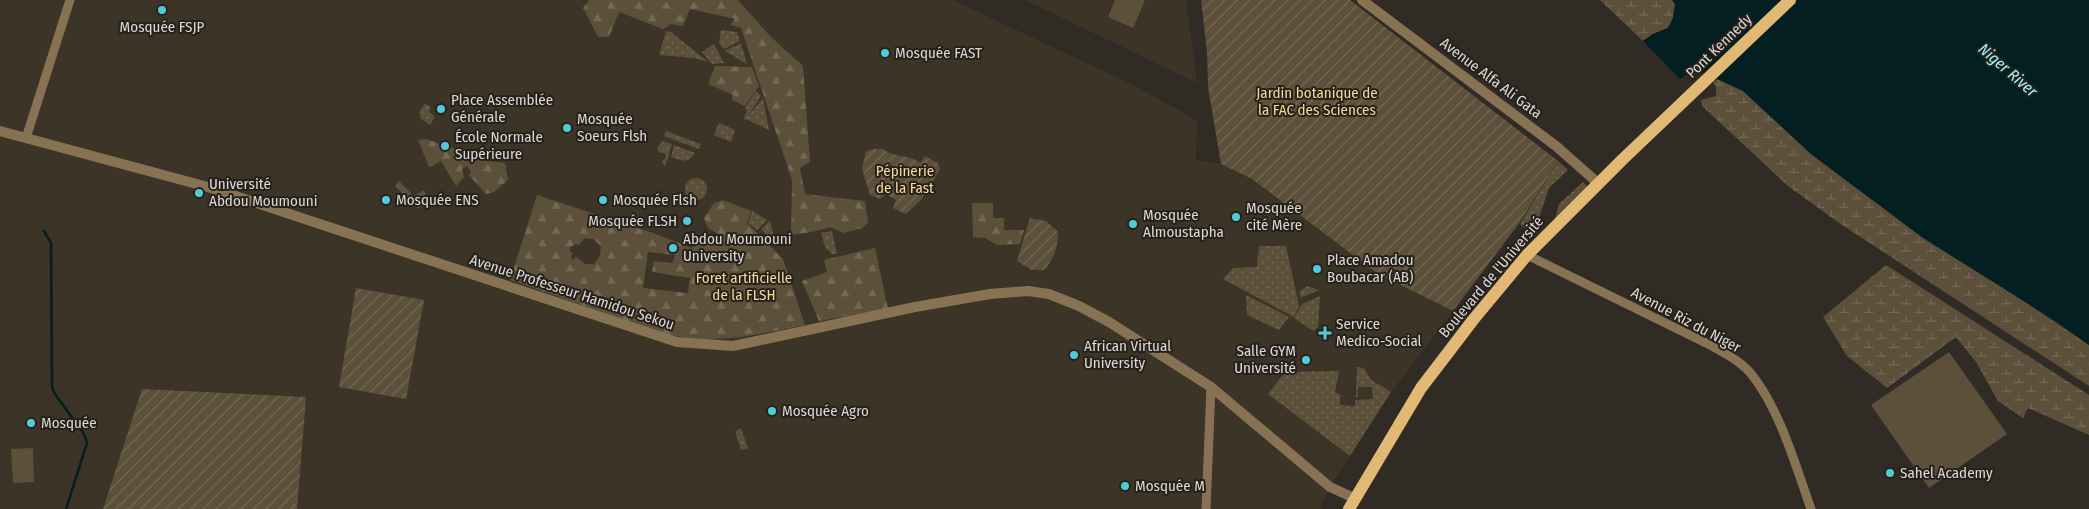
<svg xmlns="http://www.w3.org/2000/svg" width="2089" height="509" font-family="'Fira Sans Condensed',sans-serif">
<defs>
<pattern id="grass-dots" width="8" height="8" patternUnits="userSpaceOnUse" patternTransform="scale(1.25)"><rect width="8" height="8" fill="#5d503b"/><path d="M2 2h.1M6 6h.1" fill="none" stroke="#746956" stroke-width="1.8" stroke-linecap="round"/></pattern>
<pattern id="forest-firs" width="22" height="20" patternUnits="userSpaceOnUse" patternTransform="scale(1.25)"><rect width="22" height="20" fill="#5d503b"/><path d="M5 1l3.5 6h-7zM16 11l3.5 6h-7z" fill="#746956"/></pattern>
<pattern id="wetland-marsh" width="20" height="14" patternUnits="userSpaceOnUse" patternTransform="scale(1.25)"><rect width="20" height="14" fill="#5d503b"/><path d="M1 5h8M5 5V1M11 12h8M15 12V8" fill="none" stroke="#746956"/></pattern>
<pattern id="garden-furrows" width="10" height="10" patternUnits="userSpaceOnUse" patternTransform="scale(1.25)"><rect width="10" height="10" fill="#5d503b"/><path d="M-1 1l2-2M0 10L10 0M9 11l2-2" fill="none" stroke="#746956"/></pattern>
</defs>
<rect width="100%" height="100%" fill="#302b24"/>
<path fill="#3c3427" d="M0,0H953L1129,83L1190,116L1197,122L1196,160L1221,164L1252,179L1403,285L1453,311L1392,391L1330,487L1320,509H0Z
M1025,0H1186L1197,83Z"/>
<path fill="url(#grass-dots)" d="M721,30L737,32L740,41L724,49L719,43Z
M666,31L671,32L708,62L694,58L659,55Z
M741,43L747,64L725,51Z
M714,44L724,63L712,64L702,52Z
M756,91L761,96L748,116L763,98L769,130L746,119L743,121L747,110L745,108Z
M425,104L431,107L429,111L435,117L430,125L421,119L419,112Z
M719,123L735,130L731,142L714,135Z
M666,131L701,144L699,149L664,136Z
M662,141L672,144L665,167L662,161L666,158L665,153L659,152L657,149Z
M674,145L695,153C688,164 682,161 671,157Z
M1558,161L1568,170L1549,188L1533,236L1520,224Z
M685 189a11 11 0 1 1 22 0a11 11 0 1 1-22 0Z
M399,181L412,194L408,198L395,186Z
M1583,182L1589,188L1555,219L1559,204Z
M752,211L767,220L757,230L748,223Z
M770,221L776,245L761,229Z
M832,231L837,254H832L825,247L821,233Z
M1259,246H1286L1299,306L1294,317L1223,279L1233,268L1257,267Z
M1307,286L1319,290L1300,298V291Z
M1246,295L1289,317L1279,330L1247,315Z
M1320,296L1318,327L1313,331L1294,318L1302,304Z
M1357,367L1364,368L1371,380L1391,392L1350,456L1268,394L1285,372L1339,371L1335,392L1340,395V405L1355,406V400L1373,399L1372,387H1358V397H1356Z
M741,428L748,448L741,450L735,431Z"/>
<path fill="url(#forest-firs)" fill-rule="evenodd" d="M589,0H738L771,37L803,66L810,162L800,168L805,194L865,201L868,223L862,228L843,233L831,227L812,232L791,235L792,180L741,28L730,25L735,19L690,9L683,26L671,24L663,29L619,12L609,37H598L583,8Z
M715,66L752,67L759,86L745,106L732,100L733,95L708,84Z
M426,139L470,154L472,159L505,163L508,180L494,192L486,194L469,175L471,172L467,166L462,169L464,177L456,186L441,161L429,167L418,140Z
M424,190L429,201L418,208L409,199Z
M537,195L653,233L692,248L698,235L717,242L720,235L708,228L704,218L714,203L723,200L751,211L747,223L783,259L805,325C755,335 713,346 662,333L510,280ZM585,238L593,239L601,246L600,256L594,264H585L577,257L572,260L571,257L573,252H570V247L573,246L574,244L579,245ZM648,252L675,255L673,263L654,261L652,272L690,278L688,293L643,288Z
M972,203H993V218H1004V230H1024L1020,244L997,245L985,238L973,237Z
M875,248L888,309L819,321L802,281L827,272L824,260Z"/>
<path fill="url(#wetland-marsh)" d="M1600,0H1672L1675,4L1673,18L1668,28L1653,34L1643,41Z
M1717,79L1743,91L1811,154L1867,196L2089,345V386L1839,223L1788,186L1702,106L1701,100L1716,96V86L1713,83Z
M1886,265L2089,395V435L2028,408L2023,418L1998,401L1976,362L1956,337L1887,388L1847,356L1823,317Z"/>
<path fill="url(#garden-furrows)" d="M1201,0H1350L1558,161L1520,222L1453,311L1377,273L1252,179L1221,164L1208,87L1207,52Z
M874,149H883C894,158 909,154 920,163L925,156L938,163L940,169L921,200L906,214L893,208L896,200L886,194L880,199L870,195L862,169L866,151Z
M1030,218L1046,221L1058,232C1058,247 1054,259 1044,270H1032L1017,261Z
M356,288L424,300L406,399L339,387Z
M142,389L306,397L297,509H103Z"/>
<path fill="#5d503b" d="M1115,0H1145L1133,28L1108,17Z
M1949,352L2007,434L1929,488L1871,405Z
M33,448L34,482L13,483L11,449Z"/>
<path fill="#031f21" d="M1672,0H2089V345L2057,322L1923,238L1811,154L1743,91L1700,71L1693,70L1680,79L1643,41L1653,34L1668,28L1673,18L1675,4Z"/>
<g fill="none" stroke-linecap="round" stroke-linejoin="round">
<path stroke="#031f21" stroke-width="2.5" d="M44,231L51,243L52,387L55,394L84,434L87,443L66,509"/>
<path stroke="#877353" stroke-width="9" d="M26,138L70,0
M1527,255L1712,346C1726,354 1742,362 1752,375C1780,410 1796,467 1811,509
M1206,509L1211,387"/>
<path stroke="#877353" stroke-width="10" d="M1362,0L1556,146L1599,184
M0,131L208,187L677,342L733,346L915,307L990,294L1028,291L1049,294L1079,306L1109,322L1211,387L1330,487L1354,498"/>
<path stroke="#e2b974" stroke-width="12" d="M1349,509L1421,388L1473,320L1527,255L1622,160L1790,0"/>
</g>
<g fill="#52cbd8" stroke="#26221b" stroke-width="2">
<circle cx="162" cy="10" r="5"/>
<circle cx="885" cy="53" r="5"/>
<circle cx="441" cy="109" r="5"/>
<circle cx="567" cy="128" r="5"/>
<circle cx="445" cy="146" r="5"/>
<circle cx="199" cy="193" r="5"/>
<circle cx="386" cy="200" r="5"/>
<circle cx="603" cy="200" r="5"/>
<circle cx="1236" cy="217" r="5"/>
<circle cx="687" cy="221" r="5"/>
<circle cx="1133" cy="224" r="5"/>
<circle cx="673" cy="248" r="5"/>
<circle cx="1317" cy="269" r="5"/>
<path d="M1322.5 325.5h5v5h5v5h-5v5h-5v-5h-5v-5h5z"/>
<circle cx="1074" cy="355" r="5"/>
<circle cx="1306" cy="360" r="5"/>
<circle cx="772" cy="411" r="5"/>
<circle cx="31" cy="423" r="5"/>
<circle cx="1890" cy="473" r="5"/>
<circle cx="1125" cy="486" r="5"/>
</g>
<g text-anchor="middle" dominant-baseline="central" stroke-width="4" stroke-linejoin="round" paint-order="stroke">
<g font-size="15" fill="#dcd9d4" stroke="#26221b" text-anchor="start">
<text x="162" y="27" text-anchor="middle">Mosquée FSJP</text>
<text x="895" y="53">Mosquée FAST</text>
<text x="451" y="100">Place Assemblée<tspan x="451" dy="17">Générale</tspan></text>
<text x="577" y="119">Mosquée<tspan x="577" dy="17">Soeurs Flsh</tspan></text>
<text x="455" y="137">École Normale<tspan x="455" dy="17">Supérieure</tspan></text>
<text x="209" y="184">Université<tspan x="209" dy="17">Abdou Moumouni</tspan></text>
<text x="396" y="200">Mosquée ENS</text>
<text x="613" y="200">Mosquée Flsh</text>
<text x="1246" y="208">Mosquée<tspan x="1246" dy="17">cité Mère</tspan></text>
<text x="1143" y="215">Mosquée<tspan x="1143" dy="17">Almoustapha</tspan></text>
<text x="677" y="221" text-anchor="end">Mosquée FLSH</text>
<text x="683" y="239">Abdou Moumouni<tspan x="683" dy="17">University</tspan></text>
<text x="1327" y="260">Place Amadou<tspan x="1327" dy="17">Boubacar (AB)</tspan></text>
<text x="1336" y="324">Service<tspan x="1336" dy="17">Medico-Social</tspan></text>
<text x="1084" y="346">African Virtual<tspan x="1084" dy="17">University</tspan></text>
<text x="1296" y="351" text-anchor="end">Salle GYM<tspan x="1296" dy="17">Université</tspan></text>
<text x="782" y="411">Mosquée Agro</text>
<text x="41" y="423">Mosquée</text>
<text x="1900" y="473">Sahel Academy</text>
<text x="1135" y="486">Mosquée M</text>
</g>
<g font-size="15" fill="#dcd9d4" stroke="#26221b">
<text transform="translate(1719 46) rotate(-44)">Pont Kennedy</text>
<text transform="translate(1491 78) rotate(37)">Avenue Alfa Ali Gata</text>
<text transform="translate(1491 277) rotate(-50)">Boulevard de l'Université</text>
<text transform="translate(572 292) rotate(18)">Avenue Professeur Hamidou Sekou</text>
<text transform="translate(1686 320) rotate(28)">Avenue Riz du Niger</text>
</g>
<g font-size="15" fill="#fbd69b" stroke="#26221b">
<text x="1317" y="93">Jardin botanique de<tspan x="1317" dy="17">la FAC des Sciences</tspan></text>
<text x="905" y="171">Pépinerie<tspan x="905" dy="17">de la Fast</tspan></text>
<text x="744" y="278">Foret artificielle<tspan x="744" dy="17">de la FLSH</tspan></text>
</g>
<g font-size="16" font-style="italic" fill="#9cf5fe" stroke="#26221b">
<text transform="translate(2008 70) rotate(41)">Niger River</text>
</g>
</g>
</svg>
